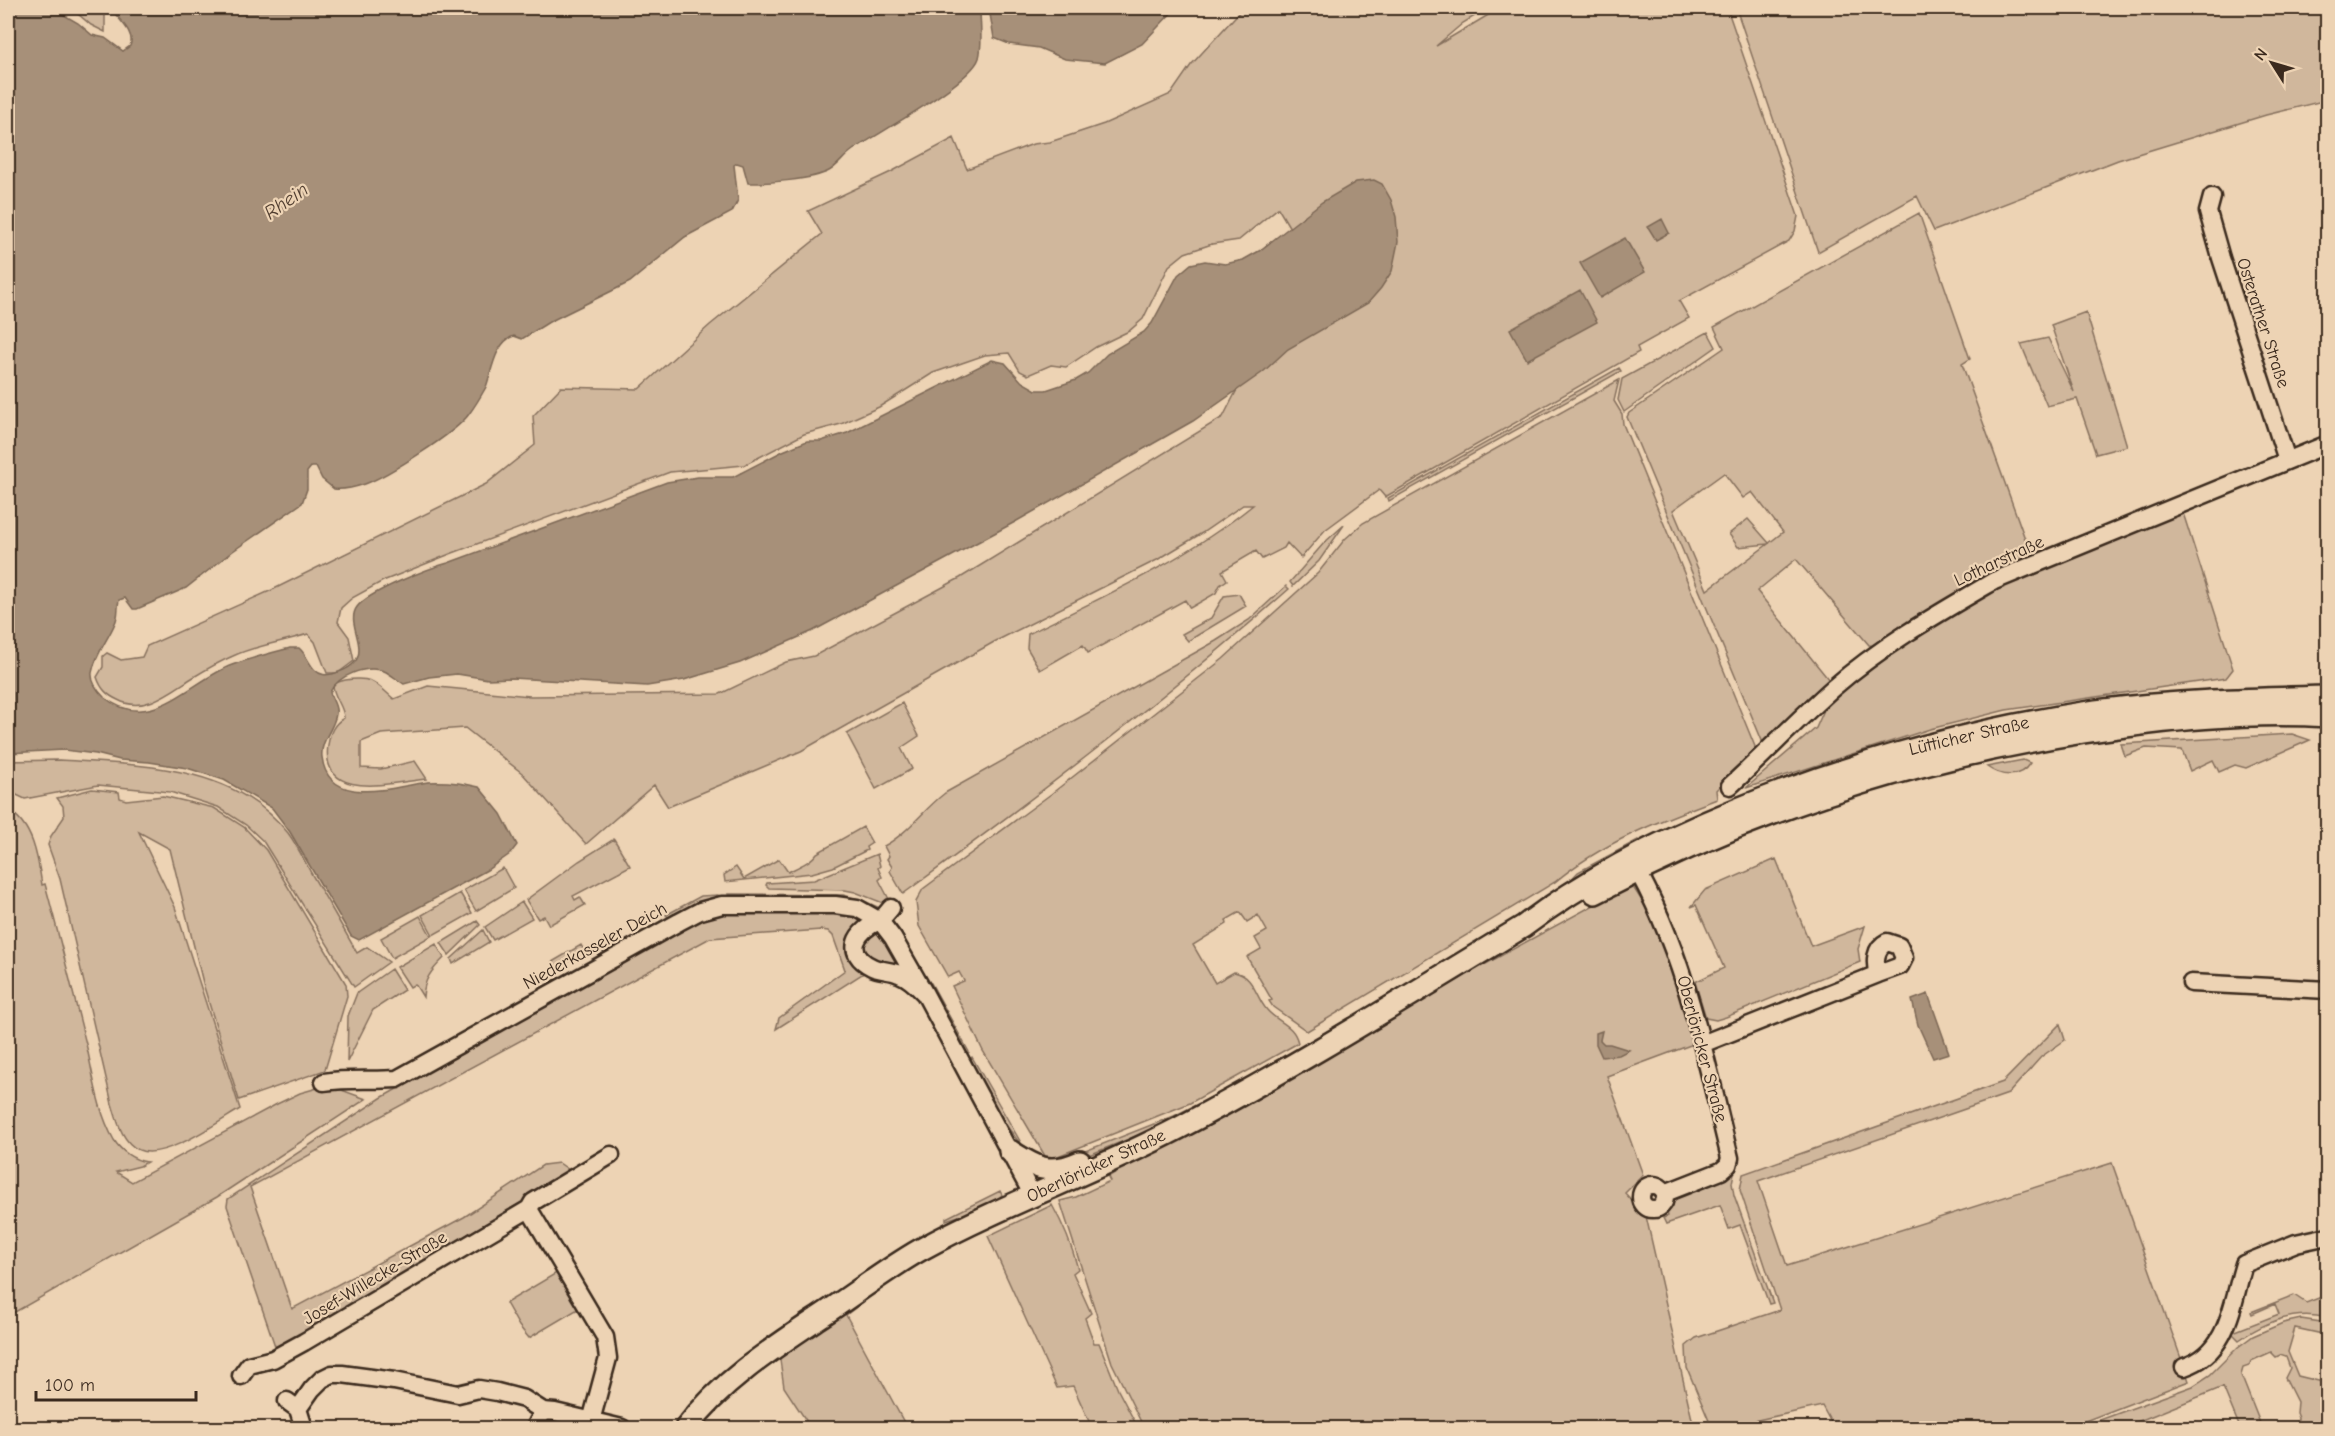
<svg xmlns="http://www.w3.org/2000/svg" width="2335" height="1436" font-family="'Comic Neue',sans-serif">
<rect width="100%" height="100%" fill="#edd3b4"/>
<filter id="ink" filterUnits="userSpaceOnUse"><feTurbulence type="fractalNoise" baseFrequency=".0167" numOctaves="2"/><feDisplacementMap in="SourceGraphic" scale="12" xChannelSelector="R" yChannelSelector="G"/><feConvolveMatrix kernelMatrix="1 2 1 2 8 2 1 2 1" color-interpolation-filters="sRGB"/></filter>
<g filter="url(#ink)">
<path fill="#d0b79c" stroke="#86705d" stroke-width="1.5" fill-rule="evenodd" d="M71,8H102L105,13V32L91,25Z
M1243,8H1488L1463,23L1436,46L1500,8H1727L1798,216L1795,231L1789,241L1679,301L1689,318L1637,347L1639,352L1385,497L1379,490L1325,530L1301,558L1287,543L1284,548L1262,559L1256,551L1222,571L1227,580L1220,585L1216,593L1190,608L1185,600L1088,653L1083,645L1040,670L1027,648L1028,634C1105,596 1185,560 1253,505H1243L1202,533L1157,560L994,642L801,751L668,807L654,785L586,844L522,773L465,728L381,734L361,742V768L381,769L415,761L427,779C393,782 320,803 328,745C330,733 333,724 344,718C344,706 333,697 333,685C341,679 361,677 371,681C379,684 387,694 394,699L428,686L530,696L720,694L786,662L814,656L960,578L1223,417L1306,255L1278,208L1239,240L1212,244L1185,253L1169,266L1143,319L1129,331L1096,347L1066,367L1051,365L1028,375L1020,371L1009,353L985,355L933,373L879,407L841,424L804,434L744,465L670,472L450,554L383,581L352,598L341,608L338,622L349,637L354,661L338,673H327L315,642L308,634C283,642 257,645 233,656C219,662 205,670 192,678C170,692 144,714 118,700C107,695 101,689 97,677L103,667V656L107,653L121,660L142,657L147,646L272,590L486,484L535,445L533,416L561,387L639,389L710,325L822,234L808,211L891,172L954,138L967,169L1033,144L1050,142L1104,124L1171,94L1191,65Z
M1736,8H2327V100L2266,115L2118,160L1934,231L1917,196L1818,252Z
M1919,213L1970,359L1962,364L2033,561L1884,647L1869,645L1796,559L1757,591L1829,680L1815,698L1763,743L1627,417L1629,413L1724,348L1714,327ZM1724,473L1743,498L1752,492L1783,532L1769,543L1748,519L1729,534L1738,547L1768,544L1707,590L1673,510Z
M2086,312L2127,446L2096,454L2077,399L2047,406L2021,344L2048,338L2074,392L2051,325Z
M1708,332L1716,347L1624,412L1618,400L1622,379Z
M1619,368L1621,371L1389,501L1388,498Z
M1619,380L1614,401L1622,414L1623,424L1756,749L1716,790L1717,799C1661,820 1601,843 1555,882L1307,1031L1273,1007L1269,1001L1272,1000L1247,957L1261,949L1255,938L1267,931L1258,915L1247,922L1240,912L1226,920L1227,924L1193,945L1215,983L1234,972C1255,976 1255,997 1267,1010C1278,1023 1294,1024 1298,1043L1190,1103L1053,1158L1045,1156L983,1051L952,986L964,981L959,972L948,977L919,926L916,902L923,889L1051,794L1223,659L1318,573L1345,539L1363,523Z
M2178,505L2184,516L2233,669L2226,678L2006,710L1930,729L1746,788L1816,728L1824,710L1869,662L1953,607Z
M1344,525L1319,561L1293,586L1290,582L1324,543Z
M1286,586L1289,589C1166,698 1036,797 903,894L890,871L892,867L887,859L889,856L884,846C907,834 923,810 945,793L1216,641L1249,620Z
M1239,594L1246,606L1188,641L1182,634L1211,618L1224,596Z
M902,703L919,736L901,748L912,769L876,789L847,734Z
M2292,734L2310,740L2246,768L2235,765L2219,772L2213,760L2190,771L2182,750L2146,748L2125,756L2121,744Z
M59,760C139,765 233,764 288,833C297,845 304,860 311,873C327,900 342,926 357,953L367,947L389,962L354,987L263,841L246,825L218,807L170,792L98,785L25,799L8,791V761Z
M2023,760L2030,763C2020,779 2001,777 1987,767Z
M92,789L119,792L120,798L126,800L163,796L214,808L244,827L266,850L346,984L347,996L325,1070L239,1100L204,987L170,849L139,832L175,907L240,1109C218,1122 164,1161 139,1150C122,1143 117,1120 112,1104L60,879L48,845L51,836L64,817L63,806L57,798Z
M8,810C33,824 38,858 42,885L45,884C60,939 73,993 87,1048C94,1079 98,1112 114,1140C121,1151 133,1160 147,1162L140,1166L116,1172L132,1182L277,1104L300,1093L328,1085L366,1099L217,1197L8,1316Z
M863,827L872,843L866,847L867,850L833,867L812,873L725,882L724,875L736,867L744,879L779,859L788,872C798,867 811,862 817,853Z
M614,839L630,866L573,896L575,900L580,897L585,905L549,925L544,916L538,919L526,900L579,861Z
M1638,840L1642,844L1321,1040H1314L1560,891L1578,872Z
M877,854L880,866L878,868L882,877L879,880L891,903L888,905L855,892L845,890L769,888L766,885L767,883L814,880Z
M1776,859L1811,946L1865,926L1858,949L1860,962L1726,1017L1716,1020L1706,1018L1695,982L1724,968L1696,905L1691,907L1705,890Z
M503,868L514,888L476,911L464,890Z
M1633,887C1666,934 1680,989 1696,1043L1607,1076L1643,1175L1625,1193L1646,1216L1694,1428H1144L1112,1363L1060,1201L1076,1197L1110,1181L1108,1177L1136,1159L1247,1103L1473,971L1625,888Z
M460,893L472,913L433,935L422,915Z
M728,894L843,895L862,900L882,909L878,911L729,898Z
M717,895L711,901L672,920L666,915L701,896Z
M522,902L532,918L493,940L485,927Z
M722,911H844L865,917L864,922L853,931L867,971L776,1029L779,1018L845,970L833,936L828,931L821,930L710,938L250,1187L292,1309L464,1217L543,1165L559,1163L572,1172L276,1349L227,1206L228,1199L381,1098L697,919Z
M420,916L431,936L392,958L381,938Z
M477,921L480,925L449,955L441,943Z
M483,930L489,942L453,964L451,959Z
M876,931L881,932L898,957L896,962C889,964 873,960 867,956C863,953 863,946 862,942Z
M436,944L444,958C431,971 424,979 423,997L415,984L410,987L397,967Z
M581,945L585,952L556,968L552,962Z
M391,969L404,990L373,1010L347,1062L348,1016L357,993Z
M928,983H931L969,1052L965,1055Z
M2060,1024L2065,1040L2041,1057L2008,1094L1758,1181L1787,1266L2112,1163L2189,1381L2067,1428H1834L1822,1406L1721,1428H1712L1687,1368L1686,1346L1696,1338L1780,1310L1740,1190L1743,1174L2003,1082Z
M1297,1050L1294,1055L1176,1120L1069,1163L1075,1155L1174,1116L1233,1086Z
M972,1057L1024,1148C1001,1122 985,1091 968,1060Z
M1730,1171L1734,1173L1732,1183L1734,1195L1773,1303L1769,1304L1740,1225L1729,1229L1720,1205L1666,1224L1663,1218L1668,1216L1667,1212L1682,1190Z
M1000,1191L1002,1195L992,1203L978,1210L946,1220V1218Z
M1052,1205C1064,1226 1072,1246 1078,1269L1073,1273L1091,1313L1085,1318L1094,1343H1099L1118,1390L1138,1428H1092L1073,1386L1057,1388L988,1236Z
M558,1272L578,1309L529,1338L519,1326L506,1303Z
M864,1295L867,1299L846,1315L907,1428H811L784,1387L779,1353Z
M2294,1295L2306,1303L2324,1296L2325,1299L2327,1298V1302L2321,1305L2322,1306L2327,1304V1318C2295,1309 2265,1322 2239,1340L2233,1334V1332L2279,1314L2275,1304L2252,1314L2251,1312Z
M2301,1319L2327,1323V1335L2295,1328L2288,1352L2298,1376L2327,1383V1428H2296L2298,1418L2296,1413L2297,1402L2285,1378L2290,1368L2286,1357L2280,1355L2276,1357L2271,1352L2251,1361L2249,1366L2243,1368L2241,1375L2262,1428H2240L2223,1387L2122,1428H2078L2193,1386L2210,1375L2238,1347L2253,1336L2283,1323Z"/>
<path fill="#a79079" stroke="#7c6755" stroke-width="1.5" d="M8,8H52L78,23L92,35L105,38L123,51L130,46C136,32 117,19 111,8H980C980,23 983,43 979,58C971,83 878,133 853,150C844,156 838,166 829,171C812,180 767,183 748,183L743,165L737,163L734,165L738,200L732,212L685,237L630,282L549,322L522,339L514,336C495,342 492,371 486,387C481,396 475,406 469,414C456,433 387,476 365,484C356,487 343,490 334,489L322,479L316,467H311L307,472V489L302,503L233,551L186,588L137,609H133L125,598L119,600C117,608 119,615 115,623C108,640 95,655 92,673C91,683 98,691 104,697C150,735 190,681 232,665C251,658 271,653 290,648H299C306,654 309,664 315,670C321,676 326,675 332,674C384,661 342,627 357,607C368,592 429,568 448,563L667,482L698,477H733L783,451L807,441H821L847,433L992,360L1005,363L1022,382L1036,390H1046L1076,380L1088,373L1107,354L1144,332L1152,323L1178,275L1191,264L1205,261L1225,264L1243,260L1259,251L1322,202L1356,182L1374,180L1382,184L1391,200L1396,217L1398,242L1392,271L1381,288L1368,303L1288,349L1263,372L1193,421L1015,522L813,631L740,663L684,680L647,686L512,678L488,679L457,674L429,677L404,684C397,680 391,674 384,671C366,665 338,675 330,692C331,699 338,706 336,714C334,729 320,741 322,757C328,810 396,786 428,782C445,781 463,783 479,787L501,814L517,845L510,854L487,870L359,940L351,936L290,832L272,808L224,780L187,768L149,762L120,760L96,754L64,750L8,753Z
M989,8H1176L1142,44L1105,63L1065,59L1039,48L1009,44L994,38Z
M1662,219L1669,233L1656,240L1648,227Z
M1625,238L1645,272L1600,298L1580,263Z
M1580,290L1597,322L1527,360L1510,329Z
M1928,994L1949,1053L1933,1058L1918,1025L1912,1000Z
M1602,1031L1600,1040L1604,1044H1610L1629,1050L1619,1055L1602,1057L1596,1044V1033Z"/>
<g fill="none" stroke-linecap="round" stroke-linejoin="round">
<g stroke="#3b2a1e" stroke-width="21">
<path id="minor" d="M2212,197L2208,212L2221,258L2287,460
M1730,786C1765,754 1798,719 1833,688C1881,646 1939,613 1994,581L2328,444
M1632,861C1685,952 1705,1056 1730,1158L1728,1165L1721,1171L1665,1193
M1887,942L1899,946L1904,958L1900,966L1878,974C1874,962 1875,948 1887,942Z
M2191,983L2328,990
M925,994C917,986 910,978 899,974C891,970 880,971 872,967C843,953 856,930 880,921L893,938L925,994L1033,1196
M1702,1044L1878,974
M324,1082C349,1078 372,1081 397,1079L679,922L700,911L722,905H835L857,908L880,921L891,908
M1641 1197a12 12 0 1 1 24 0a12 12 0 1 1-24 0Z
M529,1209L605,1337L608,1358L591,1421
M2184,1367C2229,1353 2232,1303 2244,1264L2296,1243L2328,1236
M241,1376L249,1365L273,1359L304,1342L529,1209L533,1202L611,1155
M287,1401L298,1409L312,1389L322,1379L332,1374H342L394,1381L458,1394L479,1389L497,1392L524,1399L543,1411L555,1412L622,1428
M298,1409L304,1428
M535,1428L543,1411"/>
</g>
<g stroke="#3b2a1e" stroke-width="26">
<path id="major" d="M1595,893C1750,811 1911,759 2084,732C2164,720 2246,711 2328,716
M1010,1151C1037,1168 1048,1176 1080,1162
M686,1428C721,1382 770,1350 818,1318C852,1296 885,1270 920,1250C1004,1204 1095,1172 1179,1128C1297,1066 1410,995 1524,926C1590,876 1662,840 1738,809C1854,762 1973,729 2096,711C2173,701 2251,699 2328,697"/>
</g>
<use href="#minor" stroke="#edd3b4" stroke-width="16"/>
<use href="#major" stroke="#edd3b4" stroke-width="21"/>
</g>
</g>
<g text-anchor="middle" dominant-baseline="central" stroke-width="4.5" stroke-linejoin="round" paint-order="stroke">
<g font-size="18" fill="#3b2a1e" stroke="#edd3b4">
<text transform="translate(2263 323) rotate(72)">Osterather Straße</text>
<text transform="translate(1999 561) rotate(-25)">Lotharstraße</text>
<text transform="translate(1969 736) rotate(-13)">Lütticher Straße</text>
<text transform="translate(595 946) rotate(-29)">Niederkasseler Deich</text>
<text transform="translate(1702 1049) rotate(75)">Oberlöricker Straße</text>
<text transform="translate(1096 1166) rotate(-25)">Oberlöricker Straße</text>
<text transform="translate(375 1278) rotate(-31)">Josef-Willecke-Straße</text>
</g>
<g font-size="20" font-style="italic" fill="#513e30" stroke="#edd3b4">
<text transform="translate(286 201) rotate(-35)">Rhein</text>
</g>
</g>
<rect width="2335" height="1436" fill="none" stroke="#edd3b4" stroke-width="30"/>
<rect x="15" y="15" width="2305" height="1406" fill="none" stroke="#3b2a1e" stroke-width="2" filter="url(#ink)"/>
<g transform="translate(2272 63) rotate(307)" stroke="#edd3b4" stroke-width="4.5" paint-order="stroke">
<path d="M0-4.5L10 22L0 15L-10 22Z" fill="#3b2a1e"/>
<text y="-9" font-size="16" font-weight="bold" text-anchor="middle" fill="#3b2a1e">N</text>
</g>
<path d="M36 1391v9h160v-9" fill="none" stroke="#3b2a1e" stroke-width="3"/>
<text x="45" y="1391" font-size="18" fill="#3b2a1e" stroke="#edd3b4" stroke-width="4.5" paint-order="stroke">100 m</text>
</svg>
